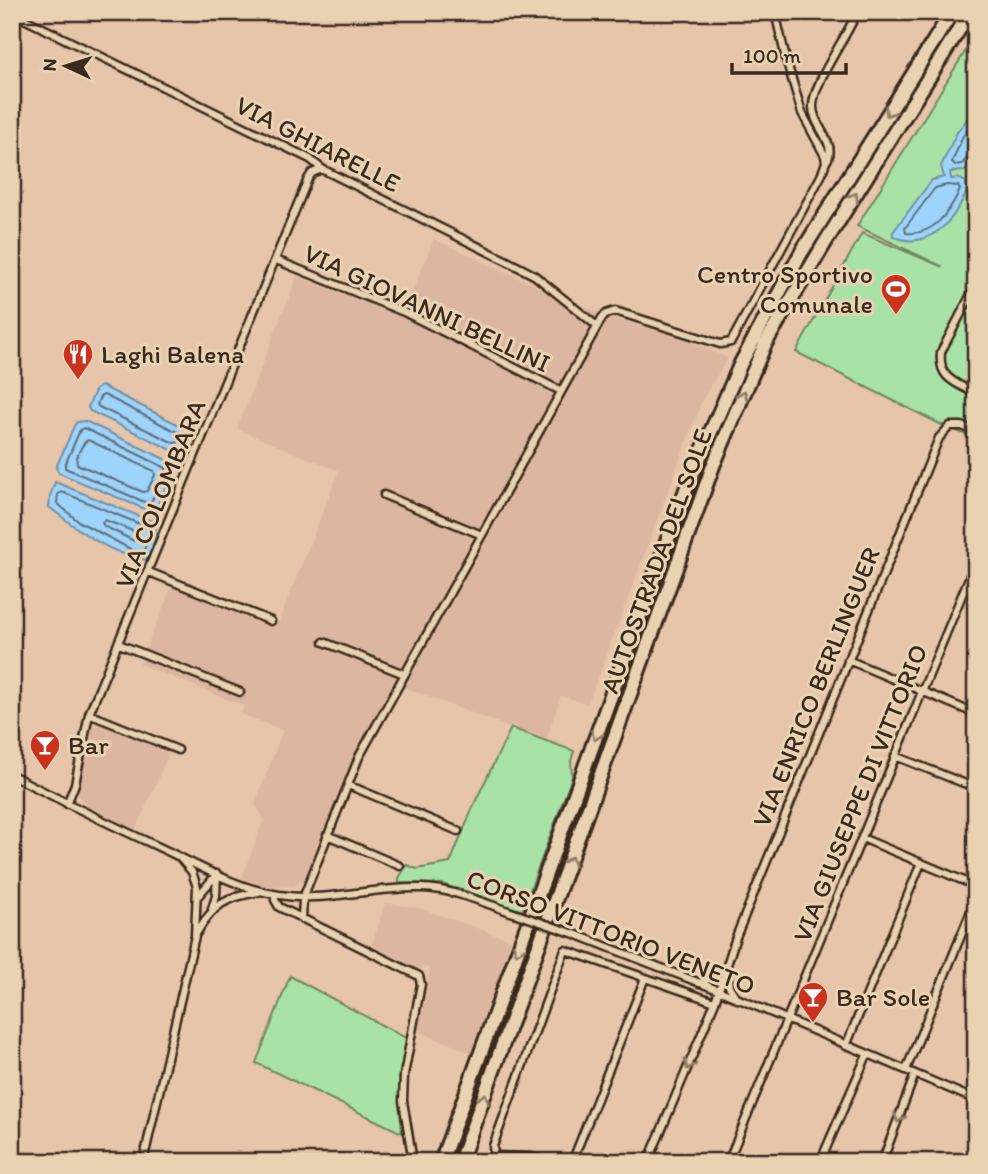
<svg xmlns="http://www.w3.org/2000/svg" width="988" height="1174" font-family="Itim,sans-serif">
<rect width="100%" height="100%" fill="#e6c5ab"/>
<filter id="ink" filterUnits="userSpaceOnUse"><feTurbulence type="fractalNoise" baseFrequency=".0143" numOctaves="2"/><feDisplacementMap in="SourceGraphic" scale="14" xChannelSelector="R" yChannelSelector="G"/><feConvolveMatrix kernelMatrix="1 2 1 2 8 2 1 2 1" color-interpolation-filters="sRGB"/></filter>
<g filter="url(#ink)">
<path fill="#ddb6a1" d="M434,239L572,302L619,320L678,336L728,358L703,398L588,704L561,696L546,741L392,683L351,767L304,879L294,887L263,886L242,878L264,819L255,804L283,730L241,714L244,706L140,664L175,579L279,621L339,471L237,429L297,276L401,318Z
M98,724L169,753L135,832L89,808L79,796L78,786L89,732L93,725Z
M385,903L420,908L511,940L473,1053L417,1031L430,969L423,966L418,969L372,945Z"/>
<path fill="#a8e2a7" stroke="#728662" stroke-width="2" d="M976,34V439L940,424L796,352L862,233L943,267L857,226Z
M511,728L574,751L571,761L572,777L522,911L442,884L399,883V878L407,865L417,869L450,863L476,800Z
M290,976L406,1038C401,1071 398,1100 402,1133L256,1063Z"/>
<path fill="#9cd4fc" stroke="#7590a3" stroke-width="2" d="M976,108V155L965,171L950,172L951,179L958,178L966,182C968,193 964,198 958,208C945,231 920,249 893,236V232L932,180L944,177L941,166L957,132Z
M102,386L189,430L184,448L180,452H176L90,411L88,407L96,389Z
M85,421L173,463L175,468L155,510H147L59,473L56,468L74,426L77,422Z
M55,482L156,523C156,537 154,548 146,560C110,555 77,529 49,507L50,496Z"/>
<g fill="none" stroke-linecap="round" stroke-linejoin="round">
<path stroke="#626e77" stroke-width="2" d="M976,118L963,136L952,162L955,165L962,164L969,156L976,154
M947,185L958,186L960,190C949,212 934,236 906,233L905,228L935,188Z
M104,395L179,433L181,436L179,442L174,443L99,407L97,404L100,397Z
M84,428L166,468V471L151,502L147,503L65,468V465L80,430Z
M88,440L154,471L155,475L147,491L143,492L77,464C75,458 82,443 88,440Z
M62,492L147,527L149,535L144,551H134L78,521L57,503L58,494Z
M105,520L138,533V540L134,541L104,526L102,523Z"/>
<g stroke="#3b2a1e" stroke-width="11">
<path id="minor" d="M12,13L310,159L322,169L505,260L534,275L597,326
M826,162C839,144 813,127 813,107C812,84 847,37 857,12
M276,260L406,313L561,391
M976,285L941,352C938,379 955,382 976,394
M384,495L482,535
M149,572L271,621
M324,642L404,674
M119,644L240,692
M848,660L976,714
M89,714L178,750
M895,756L976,788
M12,775C62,802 114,826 165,850C201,867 239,889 279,895C330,903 372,886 422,888C454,889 484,903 514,913
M348,785L458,831
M67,804L75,784L89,714L308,179L312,173L322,169
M327,835L400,866
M862,838L976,886
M275,895V900L279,907L419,976L421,984L404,1075L403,1101L413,1162
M198,896L217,874
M212,909L216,896L217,874
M302,919L303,898L359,757L602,318L606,314L615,311L720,344L731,342L821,176L826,162L825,156L802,113L786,59L775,12
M572,933L718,990L976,1100
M196,934C213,905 225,897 259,892
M726,967L729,986L737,999
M699,983L714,977L723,968
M846,1046L921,863
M906,1070L976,899
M975,1070L976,1069
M143,1162L195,936L197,887L192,872L181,859
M547,1162L531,1157L494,1156L493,1146L565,950L715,1002
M572,1162L645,978
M648,1162L715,1002L736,937L939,438L950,426H962L976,432
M728,1162L976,561
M820,1162L867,1055
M882,1162L915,1074
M969,1162L976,1147"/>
</g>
<g stroke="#3b2a1e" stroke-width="18">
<path id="motorway" d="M441,1162L688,484L741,363L801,253L952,12
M460,1162L713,466L765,344L826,241L970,12"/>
</g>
<use href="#minor" stroke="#e9d2b2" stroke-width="6"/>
<use href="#motorway" stroke="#e9d2b2" stroke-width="12"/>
<g stroke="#3b2a1e" stroke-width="11" stroke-linecap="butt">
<path id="minor-bridge" d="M514,913L572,933"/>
</g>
<use href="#minor-bridge" stroke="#e9d2b2" stroke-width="6"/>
</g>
<defs><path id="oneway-chevron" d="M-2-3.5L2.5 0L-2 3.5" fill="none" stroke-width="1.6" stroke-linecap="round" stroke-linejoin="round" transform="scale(1.75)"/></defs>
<g stroke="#927e68">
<use href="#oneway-chevron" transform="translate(889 112) rotate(122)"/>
<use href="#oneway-chevron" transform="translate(854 197) rotate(-58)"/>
<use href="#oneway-chevron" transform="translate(743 395) rotate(-67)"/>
<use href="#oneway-chevron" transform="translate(596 736) rotate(110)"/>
<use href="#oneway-chevron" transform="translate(570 861) rotate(-70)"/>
<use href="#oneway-chevron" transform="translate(518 950) rotate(110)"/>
<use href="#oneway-chevron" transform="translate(689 1065) rotate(113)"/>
<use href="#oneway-chevron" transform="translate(484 1098) rotate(-70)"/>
<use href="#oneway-chevron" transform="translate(899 1118) rotate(110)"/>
</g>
</g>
<defs>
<g id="stadium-pin" transform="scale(1.575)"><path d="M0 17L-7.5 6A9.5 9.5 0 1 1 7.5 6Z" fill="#c8321e" stroke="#e9d2b2"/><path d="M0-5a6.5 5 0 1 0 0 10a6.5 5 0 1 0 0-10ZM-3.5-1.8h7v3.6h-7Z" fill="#fff"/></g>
<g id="restaurant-pin" transform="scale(1.575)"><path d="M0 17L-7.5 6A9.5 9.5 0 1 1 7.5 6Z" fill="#c8321e" stroke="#e9d2b2"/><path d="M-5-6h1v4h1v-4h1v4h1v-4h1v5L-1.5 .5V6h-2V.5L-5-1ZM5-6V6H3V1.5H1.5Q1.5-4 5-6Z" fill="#fff"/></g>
<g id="bar-pin" transform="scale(1.575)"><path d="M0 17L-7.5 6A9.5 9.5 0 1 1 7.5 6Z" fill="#c8321e" stroke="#e9d2b2"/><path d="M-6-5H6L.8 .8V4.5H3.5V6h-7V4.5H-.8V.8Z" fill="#fff"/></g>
</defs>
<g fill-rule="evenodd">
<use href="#stadium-pin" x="896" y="289"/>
<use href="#restaurant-pin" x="78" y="354"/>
<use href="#bar-pin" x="45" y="745"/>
<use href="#bar-pin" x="813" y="997"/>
</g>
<g text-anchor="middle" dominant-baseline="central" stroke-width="6" stroke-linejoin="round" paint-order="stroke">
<g font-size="26" fill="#3b2a1e" stroke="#e9d2b2">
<text transform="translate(318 144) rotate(27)">VIA GHIARELLE</text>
<text transform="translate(427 308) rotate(25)">VIA GIOVANNI BELLINI</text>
<text transform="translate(160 494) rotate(-68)">VIA COLOMBARA</text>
<text transform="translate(656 561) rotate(-70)">AUTOSTRADA DEL SOLE</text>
<text transform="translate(816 687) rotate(-68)">VIA ENRICO BERLINGUER</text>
<text transform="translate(860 793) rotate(-68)">VIA GIUSEPPE DI VITTORIO</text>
<text transform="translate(611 932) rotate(21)">CORSO VITTORIO VENETO</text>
</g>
<g font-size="26" fill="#3b2a1e" stroke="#e9d2b2" text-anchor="start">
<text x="873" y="274" text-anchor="end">Centro Sportivo<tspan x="873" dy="30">Comunale</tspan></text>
<text x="101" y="354">Laghi Balena</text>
<text x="68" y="745">Bar</text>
<text x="836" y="997">Bar Sole</text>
</g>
</g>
<rect width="988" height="1174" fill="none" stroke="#e9d2b2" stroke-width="42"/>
<rect x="21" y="21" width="946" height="1132" fill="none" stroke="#3b2a1e" stroke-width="2.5" filter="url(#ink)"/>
<g transform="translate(66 66) rotate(274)" stroke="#e9d2b2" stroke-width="5" paint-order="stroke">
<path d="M0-5L12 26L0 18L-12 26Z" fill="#3b2a1e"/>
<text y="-10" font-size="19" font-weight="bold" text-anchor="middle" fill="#3b2a1e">N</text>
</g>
<path d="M732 63v10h114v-10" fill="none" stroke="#3b2a1e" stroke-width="3.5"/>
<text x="743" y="63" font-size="21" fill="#3b2a1e" stroke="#e9d2b2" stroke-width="5" paint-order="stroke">100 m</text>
</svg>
